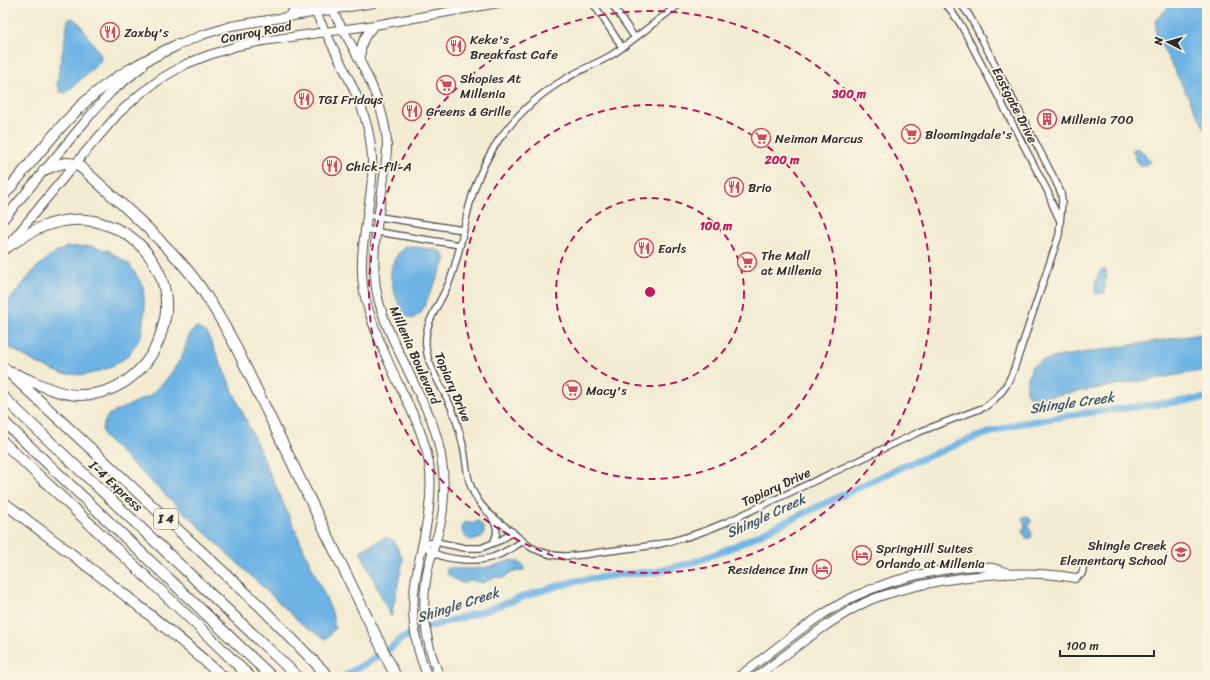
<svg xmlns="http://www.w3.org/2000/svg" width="1210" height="680" font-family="Sriracha,sans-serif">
<rect width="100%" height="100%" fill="#fcf5e5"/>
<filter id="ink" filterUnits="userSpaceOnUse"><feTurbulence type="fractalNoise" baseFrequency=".025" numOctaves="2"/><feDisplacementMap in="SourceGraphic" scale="8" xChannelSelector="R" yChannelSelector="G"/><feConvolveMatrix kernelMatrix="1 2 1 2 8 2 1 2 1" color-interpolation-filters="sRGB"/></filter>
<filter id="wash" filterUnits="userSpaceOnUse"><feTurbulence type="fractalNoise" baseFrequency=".012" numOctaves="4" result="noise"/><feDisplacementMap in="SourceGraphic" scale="16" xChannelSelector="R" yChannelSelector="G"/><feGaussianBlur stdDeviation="0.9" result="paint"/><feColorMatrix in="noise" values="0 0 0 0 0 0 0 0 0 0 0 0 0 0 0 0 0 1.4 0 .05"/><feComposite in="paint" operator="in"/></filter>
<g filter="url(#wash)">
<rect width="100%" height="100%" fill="#f3ecd3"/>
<path fill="#6db3e4" stroke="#4c6f88" d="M1172,3H1207V133L1156,35V20Z
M73,18L79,23L101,55L100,62L66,93L60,92L57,84L68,20Z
M1137,148L1145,154L1150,162L1141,167L1139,162L1137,163L1134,157L1136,156L1132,150Z
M91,246L109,251L130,265L143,286L145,309L141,336L128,356L109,368L86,375L63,374L40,365L3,344V308L35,269L50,256L67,247Z
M406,246L437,250L442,252L446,259L421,313L412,319C410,318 408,317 407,316C398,308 389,281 391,269C393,260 399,251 406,246Z
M1101,270H1106L1107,279L1105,280V293L1096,294C1094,285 1096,277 1101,270Z
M196,327L207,333L332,612L335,628L326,639L305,627L104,437L102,428L108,415L149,396L167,379L182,357L189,335Z
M1207,333V370L1039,398L1029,396L1026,391L1027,381L1032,366L1042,361L1057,357Z
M1024,516H1028L1029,519H1031V523H1029L1030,531H1031L1032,536H1031V538H1026L1025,534H1023L1022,529H1025L1024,521H1023L1022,518L1024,517Z
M476,521H478C486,527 487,538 475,540C465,541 458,530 465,522L474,524Z
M386,537L394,541L403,560L391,617L360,551Z
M511,560C517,561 524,563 524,570L510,572C501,584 501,574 492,578C488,579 486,582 482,583L471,580L465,583H461L448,575L446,570L448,568C470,570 490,569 511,560Z"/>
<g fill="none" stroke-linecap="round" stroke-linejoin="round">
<path stroke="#6db3e4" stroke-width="7" d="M343,677L389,649L401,639L425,628L490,609L534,593L561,585L577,581L623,574L656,572L695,562L735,546L904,466L973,438L1017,424L1077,414L1207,398"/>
</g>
</g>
<g filter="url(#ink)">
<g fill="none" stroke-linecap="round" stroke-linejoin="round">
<g stroke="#494844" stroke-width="8">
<path id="street" d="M593,3L622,47
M611,3L635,38
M682,3C657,19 635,40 610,56C594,65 577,71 562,81C538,95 517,115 500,138C484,161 473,188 467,215C462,237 458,259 450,280C442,302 423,322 426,346C428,372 449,395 456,420C459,430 462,440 464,450C467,467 467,483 476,497C484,512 499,521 511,531C518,537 524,543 532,548C539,551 546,554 553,555C569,558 586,554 602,552C619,549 637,548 655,545C680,540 704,532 727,522L919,432L985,407C1000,396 1007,387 1014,369L1059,235L1062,201L1061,193L1056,182L975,26L969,15L960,3
M943,3L950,9L961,25L1048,192L1053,206L1060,221
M367,215L463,230
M365,229L384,233L460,245
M492,518C498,527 498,534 493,543
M422,544C426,547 429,550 432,552C446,560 475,562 490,558C502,555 512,548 523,541
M422,544L436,542L465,548H481L501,540L513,532
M1075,578L1082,574L1084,565"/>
</g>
<g stroke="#494844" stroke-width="10">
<path id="secondary" d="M311,3C319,19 327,35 335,51C357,94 375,127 372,178C369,217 356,258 365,297C372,326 385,355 398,383C412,411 427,440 430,472C433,508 422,542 416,577C410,611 414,646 428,677
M328,3C350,43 387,100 387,147C387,154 386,161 385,168C381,208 370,248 376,288C380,312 390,335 401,356C411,377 421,398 431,419C442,448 446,478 443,509C441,528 434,546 429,564C420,603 424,641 440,677
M289,16L294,10L297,3
M172,48L202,35L231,26L374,3
M361,61C360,44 363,37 375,25
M3,220L93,112L111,92L143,66
M10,243L75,164L119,113L140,94L162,78L186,64L209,55L237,46L263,41L375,25L498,3
M738,677C775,650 810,619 851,598C878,585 907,576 937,571C955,568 974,564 992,568C997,569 1002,571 1006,572
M756,677C791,651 825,623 864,603C875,597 888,594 901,590C952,576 1022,568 1075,578"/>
</g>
<g stroke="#494844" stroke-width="12">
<path id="highway" d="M44,170C53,166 66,160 76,165C79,166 82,168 84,170C118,201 153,231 184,266C204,289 219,316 234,343L396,677
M3,196C30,165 54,131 84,103C111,78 143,61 177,45
M6,248C17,241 29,232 42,227C57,221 76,218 93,221C97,221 102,224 107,225C143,237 168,272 166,311C166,314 165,319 164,322C156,363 123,395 80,395C55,395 35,381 12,373
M3,367L261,607L329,677
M3,397L298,677
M3,421L272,677
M3,442L196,624L250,677
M3,502C78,559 153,614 223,677"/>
</g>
<use href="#street" stroke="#fff" stroke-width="5.5"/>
<use href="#secondary" stroke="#fff" stroke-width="8"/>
<use href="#highway" stroke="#fff" stroke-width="10"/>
</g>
</g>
<g fill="none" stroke="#c2185b" stroke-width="2" stroke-dasharray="7 5">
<circle cx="650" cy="292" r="94"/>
<circle cx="650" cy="292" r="187"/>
<circle cx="650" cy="292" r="281"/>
</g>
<defs>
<g id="restaurant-ring" transform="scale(1)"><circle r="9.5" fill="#fcf5e5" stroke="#d1495b" stroke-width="1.5"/><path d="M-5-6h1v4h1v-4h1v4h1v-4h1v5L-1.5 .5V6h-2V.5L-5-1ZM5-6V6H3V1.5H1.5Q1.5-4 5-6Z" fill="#d1495b"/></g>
<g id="supermarket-ring" transform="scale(1)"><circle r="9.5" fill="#fcf5e5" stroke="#d1495b" stroke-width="1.5"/><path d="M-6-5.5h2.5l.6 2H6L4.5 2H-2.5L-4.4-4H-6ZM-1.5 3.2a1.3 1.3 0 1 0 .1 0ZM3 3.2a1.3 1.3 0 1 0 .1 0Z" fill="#d1495b"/></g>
<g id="building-ring" transform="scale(1)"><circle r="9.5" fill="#fcf5e5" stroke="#d1495b" stroke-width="1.5"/><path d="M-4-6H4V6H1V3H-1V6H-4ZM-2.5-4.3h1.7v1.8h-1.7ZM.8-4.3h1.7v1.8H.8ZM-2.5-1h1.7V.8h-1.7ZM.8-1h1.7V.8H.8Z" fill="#d1495b"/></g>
<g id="school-ring" transform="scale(1)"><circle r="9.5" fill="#fcf5e5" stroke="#d1495b" stroke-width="1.5"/><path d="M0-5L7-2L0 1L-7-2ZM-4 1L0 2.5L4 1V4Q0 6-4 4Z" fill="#d1495b"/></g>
<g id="hotel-ring" transform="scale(1)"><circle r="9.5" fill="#fcf5e5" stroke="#d1495b" stroke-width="1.5"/><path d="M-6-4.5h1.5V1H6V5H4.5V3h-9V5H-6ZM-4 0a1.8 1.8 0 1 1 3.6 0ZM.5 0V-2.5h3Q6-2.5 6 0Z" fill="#d1495b"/></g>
</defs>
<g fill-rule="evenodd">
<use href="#restaurant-ring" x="110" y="32"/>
<use href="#restaurant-ring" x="456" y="46"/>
<use href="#supermarket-ring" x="446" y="85"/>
<use href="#restaurant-ring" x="304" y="99"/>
<use href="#restaurant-ring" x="412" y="111"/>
<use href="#building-ring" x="1047" y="119"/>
<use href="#supermarket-ring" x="911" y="134"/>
<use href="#supermarket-ring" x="761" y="138"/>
<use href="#restaurant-ring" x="332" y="166"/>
<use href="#restaurant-ring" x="734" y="187"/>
<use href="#restaurant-ring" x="644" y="248"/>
<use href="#supermarket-ring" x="747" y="262"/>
<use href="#supermarket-ring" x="572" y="390"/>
<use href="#school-ring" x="1181" y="552"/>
<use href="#hotel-ring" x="862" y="555"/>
<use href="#hotel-ring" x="822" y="569"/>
</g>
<g text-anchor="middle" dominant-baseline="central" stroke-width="3.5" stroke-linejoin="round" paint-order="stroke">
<rect fill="#fcf5e5" stroke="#6a6863" stroke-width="1" x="154" y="509" width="24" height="20" rx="3"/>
<g font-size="12" font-weight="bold" fill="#2b2b2b">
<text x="166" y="519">I 4</text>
</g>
<g font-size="13" fill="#2b2b2b" stroke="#fcf5e5" text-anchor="start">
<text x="124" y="32">Zaxby's</text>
<text x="470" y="39">Keke's<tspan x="470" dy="15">Breakfast Cafe</tspan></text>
<text x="460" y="78">Shopies At<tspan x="460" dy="15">Millenia</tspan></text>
<text x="318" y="99">TGI Fridays</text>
<text x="426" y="111">Greens &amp; Grille</text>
<text x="1061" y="119">Millenia 700</text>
<text x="925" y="134">Bloomingdale's</text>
<text x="775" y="138">Neiman Marcus</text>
<text x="346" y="166">Chick-fil-A</text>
<text x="748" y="187">Brio</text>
<text x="658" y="248">Earls</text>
<text x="761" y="255">The Mall<tspan x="761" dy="15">at Millenia</tspan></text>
<text x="586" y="390">Macy's</text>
<text x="1167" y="545" text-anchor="end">Shingle Creek<tspan x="1167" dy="15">Elementary School</tspan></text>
<text x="876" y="548">SpringHill Suites<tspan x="876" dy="15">Orlando at Millenia</tspan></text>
<text x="808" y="569" text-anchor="end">Residence Inn</text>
</g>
<g font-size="13" fill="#2b2b2b" stroke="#fcf5e5">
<text transform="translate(256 32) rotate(-11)">Conroy Road</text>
<text transform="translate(1015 105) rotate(63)">Eastgate Drive</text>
<text transform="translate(415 355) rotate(66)">Millenia Boulevard</text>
<text transform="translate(453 387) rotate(67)">Topiary Drive</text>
<text transform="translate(116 486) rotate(43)">I-4 Express</text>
<text transform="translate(776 487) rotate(-25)">Topiary Drive</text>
</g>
<g font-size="14" font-style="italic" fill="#425b6c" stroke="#fcf5e5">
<text transform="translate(1072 403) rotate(-8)">Shingle Creek</text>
<text transform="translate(766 516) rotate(-25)">Shingle Creek</text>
<text transform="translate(458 605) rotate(-18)">Shingle Creek</text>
</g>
</g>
<circle cx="650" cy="292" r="6" fill="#c2185b" stroke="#fcf5e5" stroke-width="2"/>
<g font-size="12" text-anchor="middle" font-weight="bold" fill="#c2185b" stroke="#fcf5e5" stroke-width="3.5" stroke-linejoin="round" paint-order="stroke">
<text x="849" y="98">300 m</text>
<text x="782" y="164">200 m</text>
<text x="716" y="230">100 m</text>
</g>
<rect width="1210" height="680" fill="none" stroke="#fcf5e5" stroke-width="16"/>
<g transform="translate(1168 42) rotate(276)" stroke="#fcf5e5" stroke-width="3" paint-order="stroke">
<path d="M0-3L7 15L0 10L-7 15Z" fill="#2b2b2b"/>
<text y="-6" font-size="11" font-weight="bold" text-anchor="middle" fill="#2b2b2b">N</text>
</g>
<path d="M1060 650v6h94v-6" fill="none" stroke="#2b2b2b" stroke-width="2"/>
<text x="1066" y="650" font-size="12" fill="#2b2b2b" stroke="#fcf5e5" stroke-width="3" paint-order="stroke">100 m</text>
</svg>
